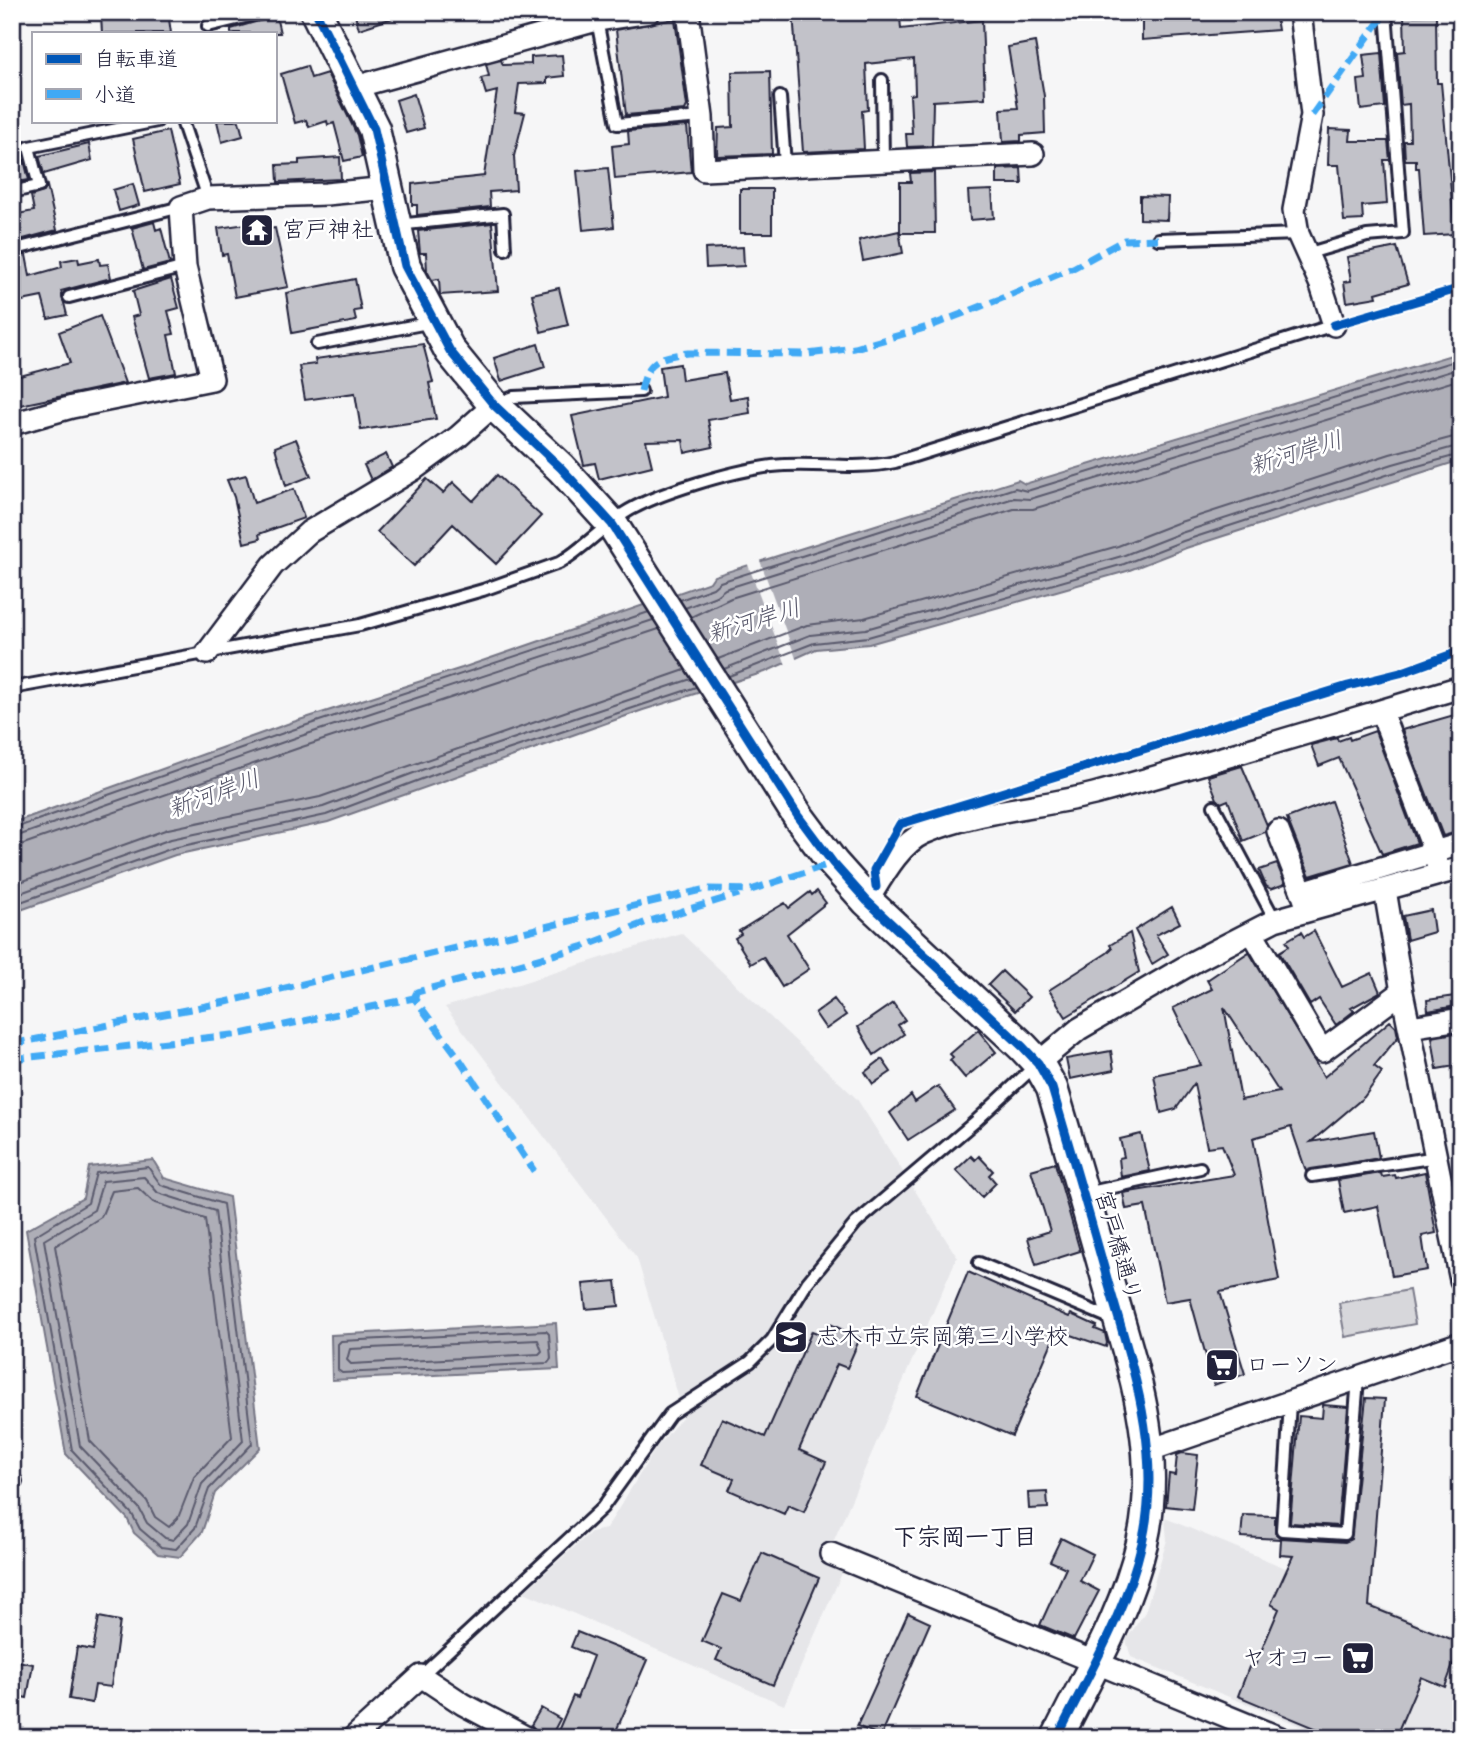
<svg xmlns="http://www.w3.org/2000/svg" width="1473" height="1750" font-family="'Balsamiq Sans','Klee One',sans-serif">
<rect width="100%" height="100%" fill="#f6f6f7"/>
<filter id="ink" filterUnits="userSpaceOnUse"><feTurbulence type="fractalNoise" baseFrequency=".0143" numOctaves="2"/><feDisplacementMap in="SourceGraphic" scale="14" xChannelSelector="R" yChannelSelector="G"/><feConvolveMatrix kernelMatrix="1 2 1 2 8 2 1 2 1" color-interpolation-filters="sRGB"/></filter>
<g filter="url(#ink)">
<path fill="#e6e6e9" d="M681,933L857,1099L957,1257L824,1563L842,1573L784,1705L524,1592L591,1532L606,1529L656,1448L684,1415L637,1258L445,1007Z
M1165,1518L1461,1641V1720L1453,1738H1330L1131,1657L1126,1640L1145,1612L1167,1540Z"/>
<path fill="#d7d7db" stroke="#7c7c8b" stroke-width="2" d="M1409,1290L1415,1324L1345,1337L1339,1303Z"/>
<path fill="#aeaeb7" stroke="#767685" stroke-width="2" d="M1461,352V460L1186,548L1127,571L869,644L816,649L765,672L643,710L328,822L175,855L12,913V823L290,723L462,668L710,582L714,576L1018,480L1025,484Z
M153,1160L164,1178L229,1197L260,1448L215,1493L202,1532L180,1557L158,1554L134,1533L127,1518L66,1454L26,1230L83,1198L89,1167Z
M556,1323L559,1369L332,1380L331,1335Z"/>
<path fill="#f6f6f7" d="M759,558L797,661L786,665L747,562Z"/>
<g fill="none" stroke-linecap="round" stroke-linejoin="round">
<path stroke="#5a5a6d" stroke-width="2" d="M680,600L713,588L720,582L1015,488L1027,491L1461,359
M685,608L716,596L725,589L1014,498L1030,499L1461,368
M691,617L731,598L1014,509H1033L1461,379
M718,659L807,625L864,618L1118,546L1177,523L1390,454L1461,435
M724,669L810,635L866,629L1122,556L1181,533L1393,464L1461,445
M729,676L814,643L868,637L1124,564L1183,541L1396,472L1461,454
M12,829L292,730L649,612
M12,838L295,738L653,620
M12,848L299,748L659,629
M12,885L168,829L320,797L685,670
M12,896L171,839L323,807L435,765L691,679
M12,905L173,848L326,815L438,773L696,687
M148,1167L161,1185L223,1204L252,1444L209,1489L195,1528L176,1549L161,1547L140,1529L132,1514L72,1450L34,1236L88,1203L96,1173Z
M144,1177L158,1193L215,1211L243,1441L202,1484L188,1524L173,1540L165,1538L147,1523L139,1508L80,1446L44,1240L94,1210L103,1181Z
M138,1188L153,1202L205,1219L232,1437L194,1477L178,1518L169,1527L155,1517L147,1501L90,1441L55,1246L101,1217L112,1191Z
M546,1331L549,1334L551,1359L548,1363L342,1373L338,1370V1344L341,1341Z
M538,1340L542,1351L539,1354L351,1364L347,1360L350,1349Z"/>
</g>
<path fill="#c2c2c9" stroke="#22223b" stroke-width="2" fill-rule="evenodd" d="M130,12H168L171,33H102L101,15Z
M354,12H401L402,15L359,29Z
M793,12L867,14L868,19L900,17L901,29L982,20L985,98L933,101L932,146L907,147L906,134H912L910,95L915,94L914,59L866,64L868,110L862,111L864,149L803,152Z
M1199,12H1275L1278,30L1142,40V18H1167L1200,15Z
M1436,15L1437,83H1441L1455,234L1424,236L1419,168H1416V160H1405L1404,141H1410L1409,104L1401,105L1397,52L1405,51L1404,16Z
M276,16L280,33H231V29Z
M675,19L687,106L685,110L626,115L616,30Z
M1035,42L1044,96L1045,133L1021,135V141L1003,142L1001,109L1018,108L1008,47Z
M1381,53L1385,107L1361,110L1358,80L1366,79L1363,55Z
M562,55L564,76L547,78V83L519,84L515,112L525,113L514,156L516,190L489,192L490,207L417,215V205H412V184L484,176L497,91L486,94L481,78L489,76L486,64L501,60L503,65L531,64V57Z
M307,66L311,78L327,73L357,135L362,157L344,161L334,123L328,125L327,121L309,127L306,120L295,123L281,74Z
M770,71L772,154L717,156L718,128L733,127L732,72Z
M414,94L424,128L406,133L396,100Z
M217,121H239L243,136L222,142Z
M687,126L691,172L615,179L612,146L629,144L628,131Z
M1329,129L1351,130L1350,141H1388L1390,160H1384L1387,204L1362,206L1363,220L1344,221L1339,165H1328Z
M168,131L180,184L145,192L133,139Z
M89,144L92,160L44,174L39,156Z
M340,157L341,179L278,182L277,165L299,164V160Z
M24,160L29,180L12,183V163Z
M608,168L614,227L583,230L577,171Z
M1021,168L1022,184H997V169Z
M934,172L935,233H900V182H911L910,173Z
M133,184L139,205L119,211L113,190Z
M47,186L57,230L12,242V215L34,211L31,196L44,192Z
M740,189H772V233H740Z
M992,190L994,218L970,220L968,191Z
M1140,196L1168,197L1167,220L1140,219Z
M267,221L268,229L275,228L288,287L235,297L227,254L222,255L218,228Z
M154,222L156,230L161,228L170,263L143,270L132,228Z
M492,223L498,291L440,295L439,279L432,280L427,271L426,253H420L418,231Z
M899,231L903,253L863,261L859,240Z
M743,247L744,266L706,268L705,249Z
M1397,247L1408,284L1376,293L1377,297L1347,302L1344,282L1351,281L1347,257Z
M26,255L30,276L62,267L61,261L78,258L79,263L99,259L100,265L108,264L111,278L61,291L67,315L48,319L42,297L12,303V258Z
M171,279L179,308L168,311L174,334L168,335L176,373L149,378L132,317L139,315L133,291Z
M355,279L361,310L354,311L356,321L292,333L286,293Z
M559,288L568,325L541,332L532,294Z
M100,316L125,383L20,405L19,398L12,400V378L70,363L59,332Z
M423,344L433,382L429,383L436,419L361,430L355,393L305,400L299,366L316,364L315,359Z
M538,344L545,367L501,381L494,358Z
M680,364L682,380L725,373L730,399L748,396L750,413L708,420L713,447L685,453L683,440L646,441L652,466L599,479L595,463L584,465L572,416L664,397L660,367Z
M296,439L311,476L286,486L275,447Z
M386,454L392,467L371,480L364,465Z
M246,475L254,503L294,489L304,518L259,534L260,539L244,543L234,497L227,480Z
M497,475L541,516L496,564L453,524L414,566L377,532L427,479L443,493L453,482L473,501Z
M1461,713V831L1443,836L1402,730Z
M1375,731L1417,843L1382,854L1339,758L1319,766L1311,745L1337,738L1338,741L1349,737L1350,740Z
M1242,766L1267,825L1265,832L1243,841L1228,800L1221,803L1217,799L1208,776Z
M1331,801L1353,863L1310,876L1287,818Z
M1277,864L1285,884L1271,889L1266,886L1259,870Z
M817,891L826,903L787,934L809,969L782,987L763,957L751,964L735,938L741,934L739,931L768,913L785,903L789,908L810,892L812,895Z
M1172,907L1180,923L1156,935L1168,954L1152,964L1135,930Z
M1431,910L1434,932L1407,940L1403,916Z
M1314,931L1342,987L1372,973L1380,992L1351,1008L1354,1011L1336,1025L1319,999L1310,1005L1279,952L1289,946L1286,941L1301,932L1304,937Z
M1130,933L1139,972L1066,1017L1049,990L1107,953L1112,948L1110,945Z
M1249,952L1324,1077L1390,1021L1396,1027L1398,1037L1374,1066L1382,1072L1364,1097L1311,1142L1374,1131L1379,1158L1306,1171L1291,1127L1253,1138L1279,1280L1220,1292L1245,1374L1214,1385L1190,1298L1165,1302L1145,1206L1126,1209L1123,1193L1234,1175L1222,1145L1207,1147L1194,1084L1176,1109L1161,1113L1154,1075L1201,1065L1173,1008L1212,989L1207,980ZM1224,1007L1279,1092L1241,1100Z
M1002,971L1029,997L1015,1011L988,985Z
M1455,996L1456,1006L1428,1011L1427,1000Z
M834,999L846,1015L826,1029L815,1013Z
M893,1003L905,1020L898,1025L904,1034L874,1055L858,1027Z
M978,1030L996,1052L965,1078L950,1060L953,1057L950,1054Z
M1461,1032V1065L1437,1069L1432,1037Z
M1111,1051L1114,1070L1070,1079L1066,1059Z
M882,1059L891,1072L873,1084L865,1072Z
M938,1086L955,1110L908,1140L890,1113L911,1095L915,1102Z
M1141,1134L1150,1171L1121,1177L1119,1158L1124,1157L1120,1139Z
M971,1156L975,1160L979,1156L993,1171L989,1175L996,1183L982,1197L956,1170Z
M1055,1163L1080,1251L1036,1265L1028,1238L1050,1231L1031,1170Z
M1425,1172L1436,1233L1422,1236L1427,1270L1392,1276L1378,1206L1344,1213L1338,1180L1381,1173L1382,1177L1395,1175L1396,1178Z
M968,1272L1069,1317L1071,1314L1097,1326L1095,1329L1105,1333L1107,1343L1106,1347L1057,1330L1012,1436L917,1396Z
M616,1281L619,1306L586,1309L583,1284Z
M828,1323L860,1338L847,1368L837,1364L799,1450L826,1462L804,1512L788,1505L784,1514L729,1490L734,1479L701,1465L722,1418L765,1437L812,1331L822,1335Z
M1366,1398L1385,1399L1369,1606L1461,1643L1445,1687L1421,1677L1395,1738H1339L1238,1696L1249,1667L1254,1668L1279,1609L1271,1604L1293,1556L1280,1555L1281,1539L1241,1537L1243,1515L1275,1516V1533L1281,1538L1345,1542L1351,1539Z
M1323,1405L1348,1407L1338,1526L1290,1523L1299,1416L1322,1418Z
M1182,1453L1198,1455L1192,1509L1166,1506L1169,1474L1175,1475L1177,1455Z
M1047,1492L1048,1508L1029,1509L1028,1493Z
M1061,1538L1093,1554L1080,1581L1099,1591L1074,1639L1040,1625L1066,1568L1050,1561Z
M762,1553L819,1578L773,1685L716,1660L721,1649L702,1641L723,1594L741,1601Z
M908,1613L930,1623L881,1736L857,1726Z
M99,1617L120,1621L111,1687L95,1685L92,1703L69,1699L77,1647L93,1650Z
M577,1632L647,1660L613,1738H575L558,1731L573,1696L577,1698L593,1656L571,1647Z
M12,1660L33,1664L27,1698L12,1695Z
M541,1708L560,1719L550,1738L539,1734L531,1725Z"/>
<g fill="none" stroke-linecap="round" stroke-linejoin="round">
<g stroke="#22223b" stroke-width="16">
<path id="lane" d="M597,20L617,124L702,117
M208,26L265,12
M882,80L883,163
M780,97L785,164
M182,121L208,198
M12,192L39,186L29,147L157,121
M397,225L503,214L505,249
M1158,239L1298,234
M12,250L181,207
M1306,254L1367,236L1403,233L1386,12
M69,297L185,267
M317,344L433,322
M498,403L514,397L641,391
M12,688L360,625L483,590L559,563C583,549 600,529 623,514C655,493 733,471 772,466C813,461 853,471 895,462L1334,325
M1214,806L1275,920
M1312,1176L1437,1157
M1086,1193L1200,1168
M979,1263L1115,1320
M1290,1403L1282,1530L1345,1534L1358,1379
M12,1484L16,1481
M421,1676L602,1508L670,1414L750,1362L772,1340L807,1283L856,1223L976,1121L1037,1064"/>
</g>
<g stroke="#22223b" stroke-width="26">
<path id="street" d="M688,12L702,117L704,170L1033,154
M1300,12L1312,115L1294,210L1298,234L1321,285L1334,325
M355,87L597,20L649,12
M12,424L72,407L212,379L185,267L181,207L208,198L326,194L388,188
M207,653L273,565L309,532L414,469L458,437L494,405
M1381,711L1435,853L1438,868
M1278,831L1302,892
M1385,890L1402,992L1461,1280
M867,901C881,879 899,844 924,833C977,810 1039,808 1094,794C1217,761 1339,723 1461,687
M1308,909L1302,892L1461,844
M1252,932L1322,1051L1402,992
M1410,1027L1461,1019
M1038,1063L1079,1029L1197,960L1275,920L1461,868
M1150,1450L1461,1343
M831,1554L1280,1738
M353,1738L421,1676L463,1704L527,1738"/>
</g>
<g stroke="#22223b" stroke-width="35">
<path id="secondary" d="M316,12L374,129L405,266L450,351L494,405L561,468L612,524L798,816L833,863L867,901L1023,1047L1038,1063L1052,1088C1071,1152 1090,1217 1108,1282C1133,1369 1163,1452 1142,1543C1126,1612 1088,1675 1057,1738"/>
</g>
<use href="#lane" stroke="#fff" stroke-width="10"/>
<use href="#street" stroke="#fff" stroke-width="21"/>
<use href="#secondary" stroke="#fff" stroke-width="30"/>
<path stroke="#3fa9f5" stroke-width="7" stroke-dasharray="14 7" stroke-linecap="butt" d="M1312,115L1386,12
M641,391C648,360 657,357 688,353L807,354L855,348L928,327L1000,299L1073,268L1124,240L1158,239
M414,998L417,992L582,947L647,922L739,894
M12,1044L226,1002L706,889L751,890L833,863
M12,1059L241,1034L414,998L456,1054L534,1171"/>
<g stroke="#fff" stroke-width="13">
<path id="cycleway" d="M316,12L374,129L405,266L450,351L494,405L561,468L612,524L798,816L833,863L867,901L1023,1047L1038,1063L1052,1088C1071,1152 1090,1217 1108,1282C1133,1369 1163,1452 1142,1543C1126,1612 1088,1675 1057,1738
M1334,325L1461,288
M876,887L874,870L900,824L1348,686L1400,673L1461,651"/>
</g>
<use href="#cycleway" stroke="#0057b8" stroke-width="9"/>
</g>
</g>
<defs>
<g id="temple-square" transform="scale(1.75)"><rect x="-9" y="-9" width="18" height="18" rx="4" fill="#22223b" stroke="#fff"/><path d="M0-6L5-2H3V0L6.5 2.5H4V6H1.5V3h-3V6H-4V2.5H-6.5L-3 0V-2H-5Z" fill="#fff"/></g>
<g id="school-square" transform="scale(1.75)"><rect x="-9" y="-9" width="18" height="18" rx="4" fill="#22223b" stroke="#fff"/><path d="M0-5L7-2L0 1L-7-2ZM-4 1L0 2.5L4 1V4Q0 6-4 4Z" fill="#fff"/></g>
<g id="supermarket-square" transform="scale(1.75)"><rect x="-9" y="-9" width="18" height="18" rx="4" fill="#22223b" stroke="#fff"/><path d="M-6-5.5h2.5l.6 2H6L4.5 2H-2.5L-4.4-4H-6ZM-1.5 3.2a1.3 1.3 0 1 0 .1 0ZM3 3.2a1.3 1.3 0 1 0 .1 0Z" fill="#fff"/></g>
</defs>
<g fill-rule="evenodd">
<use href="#temple-square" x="257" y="230"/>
<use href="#school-square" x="791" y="1337"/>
<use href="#supermarket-square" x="1222" y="1365"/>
<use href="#supermarket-square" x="1358" y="1658"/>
</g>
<g text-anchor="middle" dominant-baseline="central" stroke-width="5" stroke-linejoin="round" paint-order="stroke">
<g font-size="23" fill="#22223b" stroke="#fff" text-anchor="start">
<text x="282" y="230">宮戸神社</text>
<text x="816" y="1337">志木市立宗岡第三小学校</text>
<text x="1246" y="1365">ローソン</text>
<text x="1334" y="1658" text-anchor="end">ヤオコー</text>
</g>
<g font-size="23" fill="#22223b" stroke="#fff">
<text transform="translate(1118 1246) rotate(74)">宮戸橋通り</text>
</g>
<g font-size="24" font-style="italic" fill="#5a5a6d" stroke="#fff">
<text transform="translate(1296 453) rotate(-17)">新河岸川</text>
<text transform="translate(754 621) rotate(-17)">新河岸川</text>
<text transform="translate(214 794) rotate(-20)">新河岸川</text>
</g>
<g font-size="24" font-weight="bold" fill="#22223b" stroke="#fff">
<text x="965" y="1537">下宗岡一丁目</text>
</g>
</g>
<rect width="1473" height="1750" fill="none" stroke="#fff" stroke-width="42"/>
<rect x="21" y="21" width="1431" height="1708" fill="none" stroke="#22223b" stroke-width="2.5" filter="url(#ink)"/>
<rect x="32" y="32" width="245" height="91" fill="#ffffff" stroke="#a7a7b1" stroke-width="2"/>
<rect x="46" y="54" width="35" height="10" fill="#0057b8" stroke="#a7a7b1" stroke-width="2"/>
<text x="94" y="66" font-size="21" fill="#22223b">自転車道</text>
<rect x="46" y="89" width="35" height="10" fill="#3fa9f5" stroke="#a7a7b1" stroke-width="2"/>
<text x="94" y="102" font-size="21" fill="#22223b">小道</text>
</svg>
